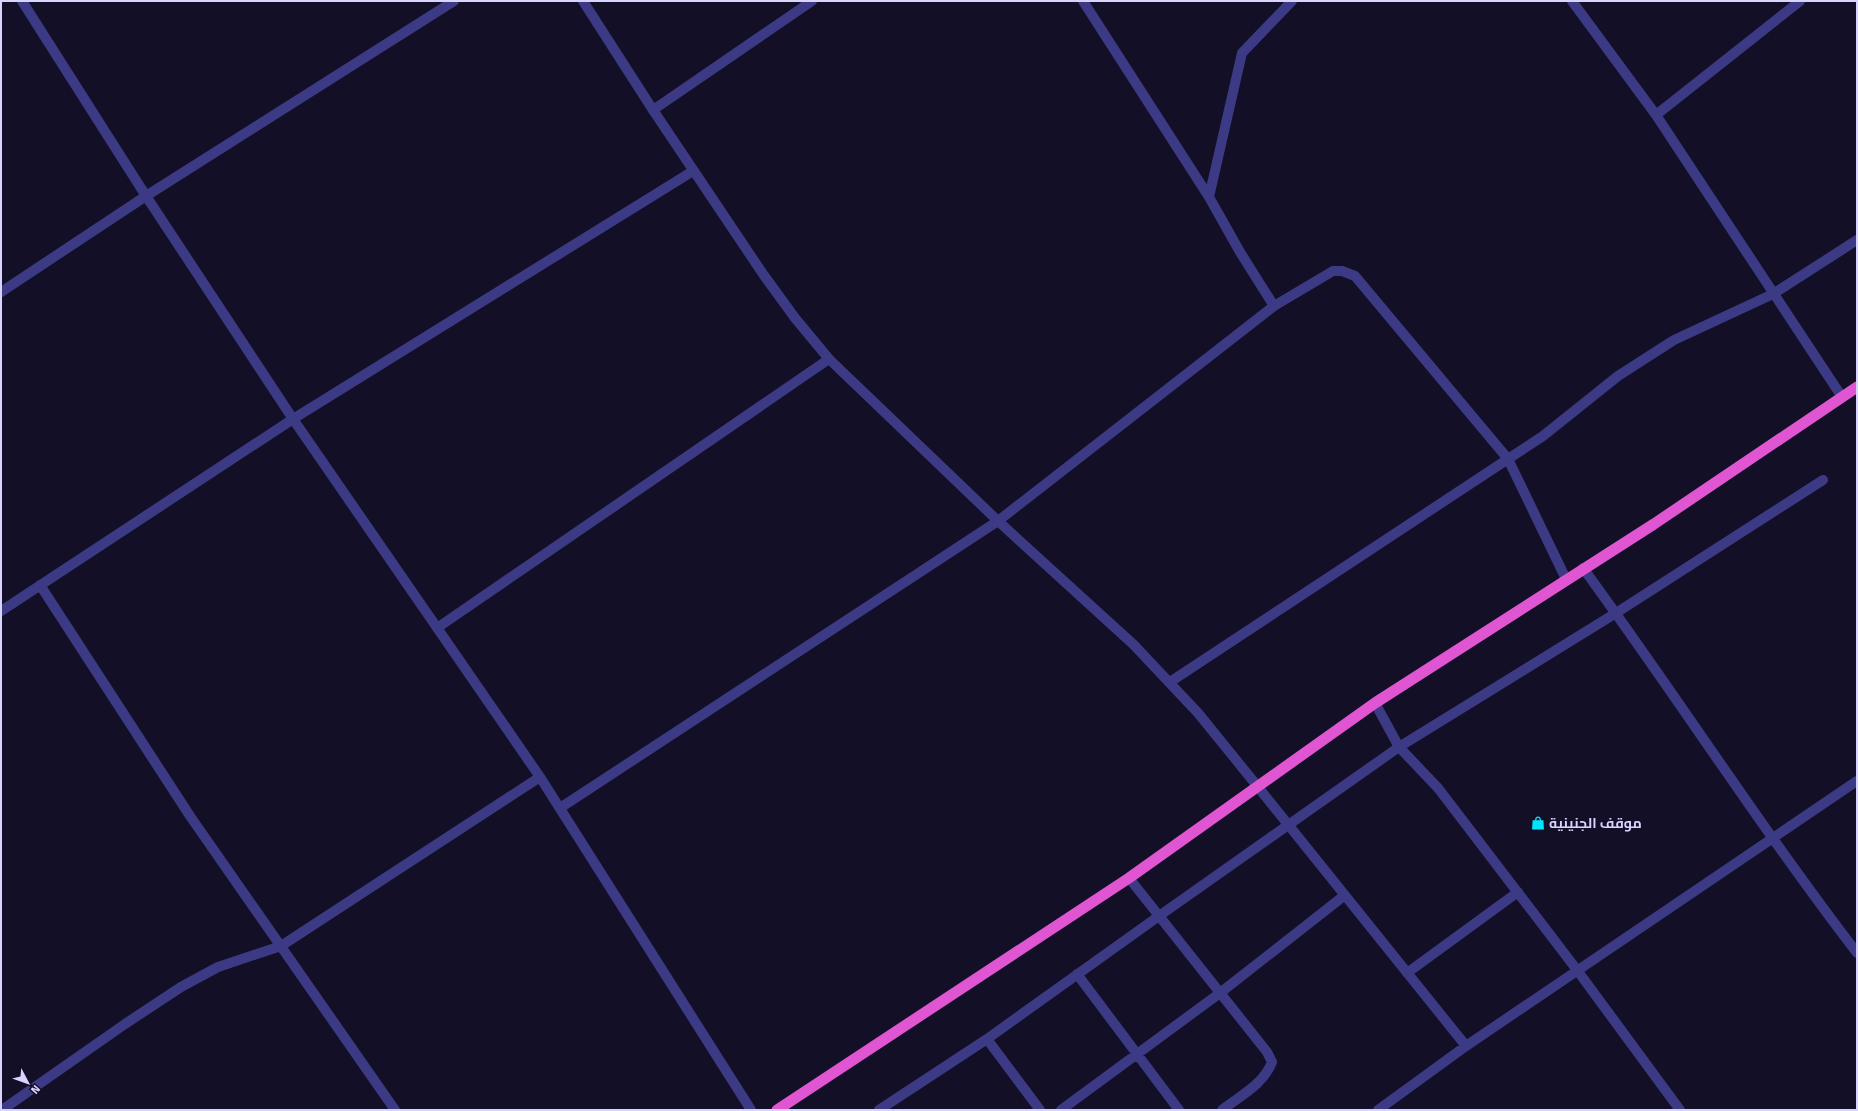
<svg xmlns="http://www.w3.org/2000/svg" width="1858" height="1111" font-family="'Fira Sans',Cairo,sans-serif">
<rect width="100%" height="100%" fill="#130f26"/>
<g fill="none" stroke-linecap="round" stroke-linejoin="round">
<path stroke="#3d3a85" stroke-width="10" d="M22,1L146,196L293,419L540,777L751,1110
M1083,1L1209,197L1240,252L1274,306
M1572,1L1656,115L1842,397
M653,110L812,1
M1656,115L1800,1
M1209,197L1242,53L1292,1
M1,292L146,196L454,1
M40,585L190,816L395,1110
M1,611L293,419L693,171
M437,628L829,359
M1170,682L1508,459L1566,579
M1375,703L1399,747L1438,788L1577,970L1680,1110
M1258,787L1466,1046
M560,808L998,521L1274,306L1333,271H1342L1355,276L1508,459L1543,436L1618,376L1674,340L1773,294L1857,240
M1129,878L1267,1052L1272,1062C1264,1084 1240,1096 1222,1110
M1407,973L1518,892
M1077,974L1179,1110
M987,1039L1040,1110
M2,1110L125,1024L181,987L218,967L281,946L540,777
M879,1110L987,1039L1159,916L1399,747L1616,613L1823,480
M1061,1110L1220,993L1345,895
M1378,1110L1466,1046L1857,781"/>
<path stroke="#3d3a85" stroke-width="10" d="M583,1L653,110L763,274L795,318L829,359L998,521L1134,645L1198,713L1258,787
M1583,568C1676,695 1761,828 1857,953"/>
<path stroke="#e055d1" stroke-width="11" d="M777,1110L1129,878L1375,703L1654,524L1857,387"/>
</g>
<defs>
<g id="shop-bare" transform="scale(1.08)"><path d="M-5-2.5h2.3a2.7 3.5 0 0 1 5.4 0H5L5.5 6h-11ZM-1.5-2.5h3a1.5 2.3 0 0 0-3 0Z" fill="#00e5ff" stroke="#130f26" stroke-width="2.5" paint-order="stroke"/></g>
</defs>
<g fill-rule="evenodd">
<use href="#shop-bare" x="1538" y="823"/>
</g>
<g text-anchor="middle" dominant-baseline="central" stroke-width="3" stroke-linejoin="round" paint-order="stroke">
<g font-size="14" font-weight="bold" fill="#d9d4ff" stroke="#130f26" text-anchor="start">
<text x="1549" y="823">موقف الجنينية</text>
</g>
</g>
<rect width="1858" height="1111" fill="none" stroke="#d9d4ff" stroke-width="4"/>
<g transform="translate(28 1083) rotate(131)" stroke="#130f26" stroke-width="3" paint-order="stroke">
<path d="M0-3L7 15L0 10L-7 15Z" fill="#d9d4ff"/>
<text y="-6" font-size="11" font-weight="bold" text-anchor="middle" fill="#d9d4ff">N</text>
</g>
</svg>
